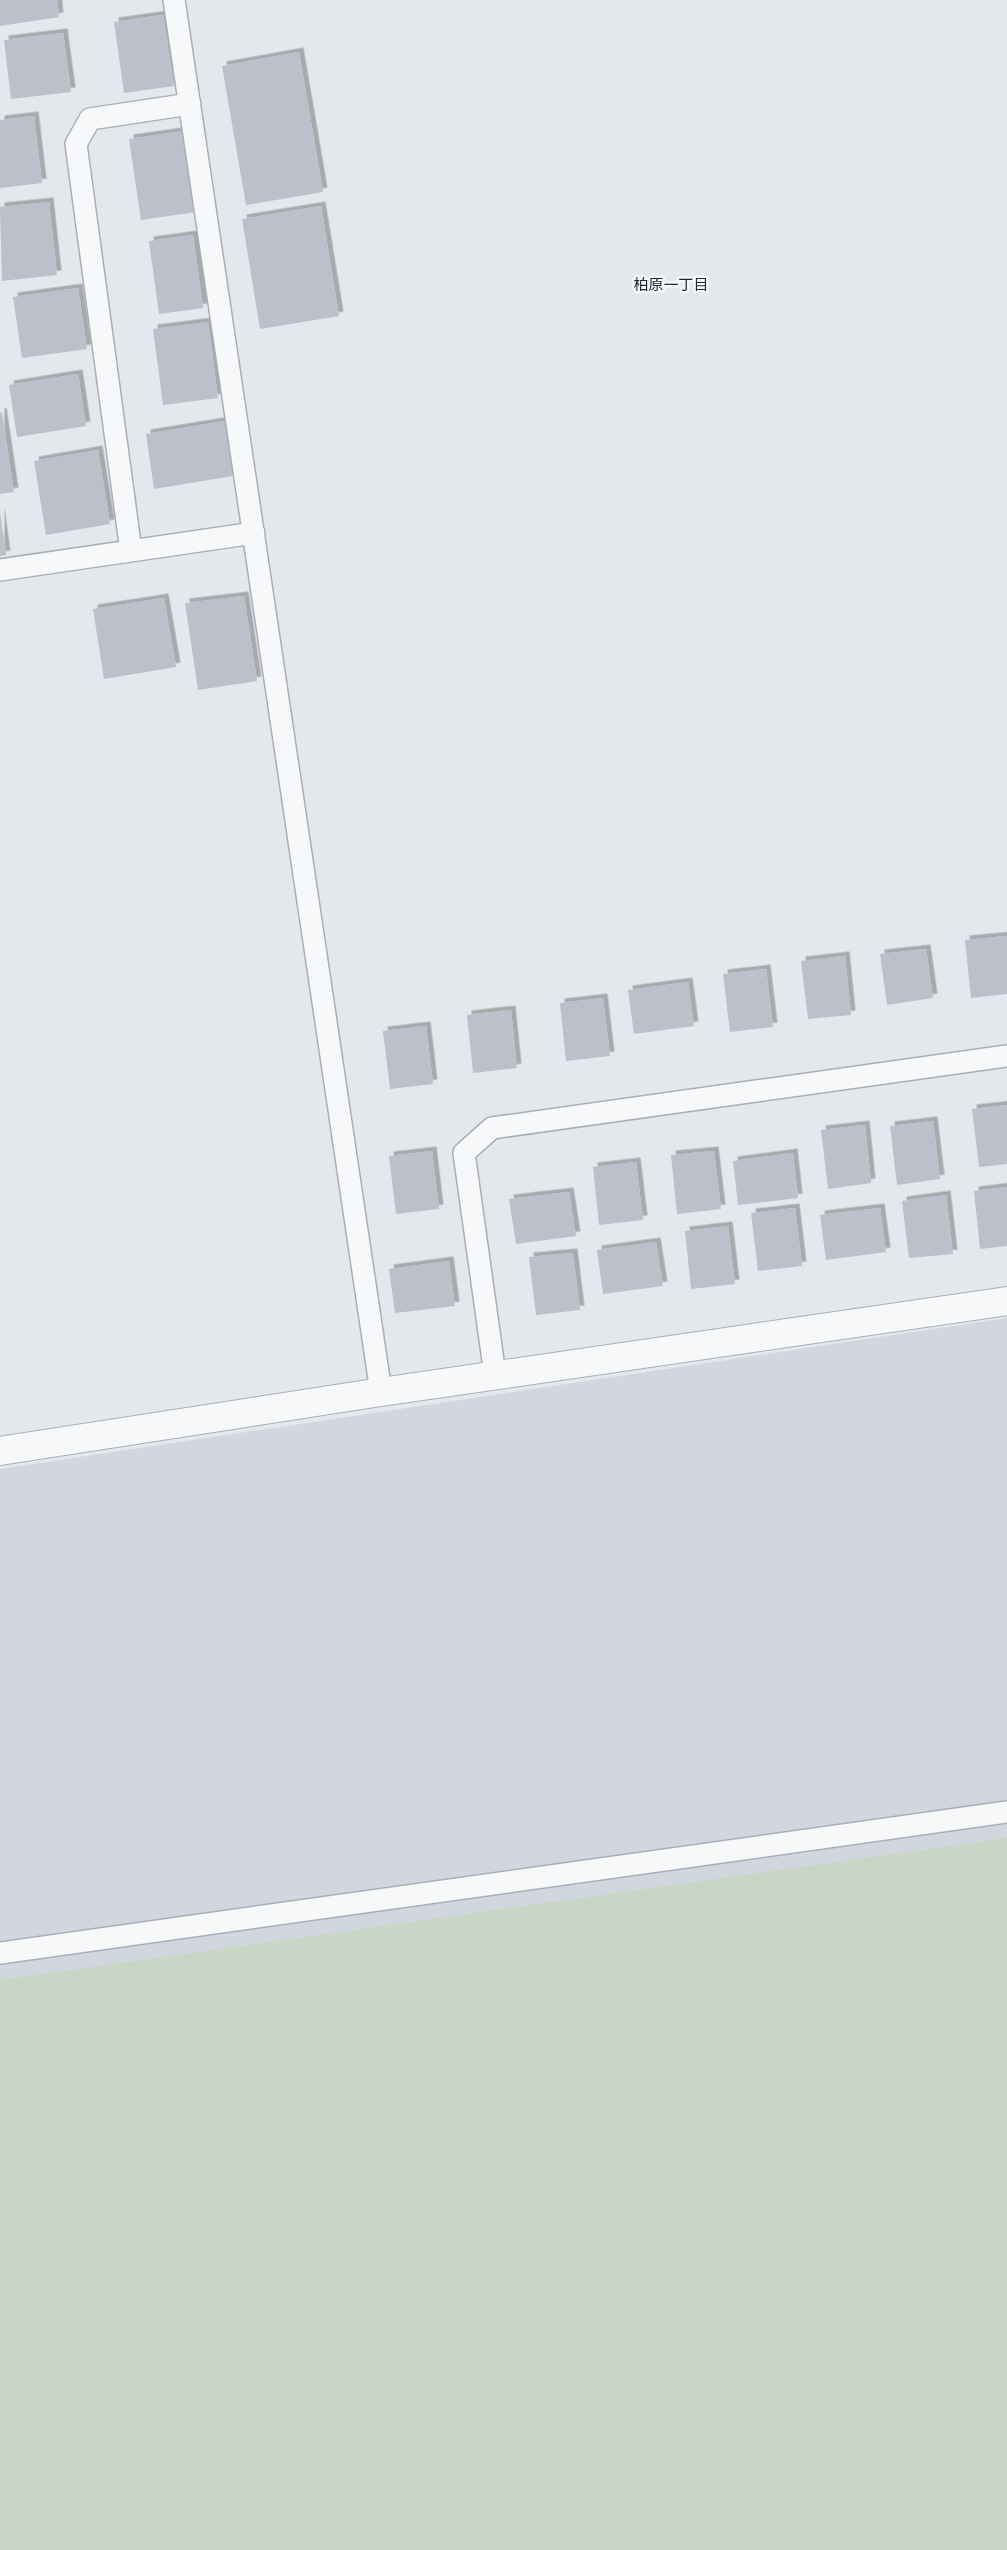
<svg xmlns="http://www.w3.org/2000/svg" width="1007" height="2550" font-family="'PT Sans','Noto Sans JP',sans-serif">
<defs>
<filter id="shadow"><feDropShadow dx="4.5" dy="-4.5" stdDeviation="0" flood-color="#0004"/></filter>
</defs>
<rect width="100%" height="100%" fill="#e4e7ec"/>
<path fill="#d2d6de" d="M1007,1318V2550H0V1469Z"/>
<path fill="#c9d6c5" d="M1007,1838V2550H0V1980Z"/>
<path fill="#bbc0ca" filter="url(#shadow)" d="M0,0H57L59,17L0,26Z
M163,15L174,86L124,93L114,22Z
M63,33L71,92L11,99L4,40Z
M299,52L323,192L246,205L222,66Z
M34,116L42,183L0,188V120Z
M184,131L196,212L141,220L129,139Z
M49,202L57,275L2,281L0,207Z
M321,206L339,316L260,329L242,219Z
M193,235L203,308L159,314L149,241Z
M78,288L87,349L22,358L13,297Z
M208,322L218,398L163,405L153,329Z
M78,374L86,426L17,437L9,385Z
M2,412L14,492L0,494V413Z
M225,421L233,476L154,489L146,434Z
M98,450L110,524L46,535L34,461Z
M0,512L6,555L0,556Z
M244,596L257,681L198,690L185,603Z
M164,598L176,667L104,679L93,609Z
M1007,936V994L971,998L965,940Z
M926,949L933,998L887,1005L880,954Z
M845,956L851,1015L808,1019L801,961Z
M766,969L773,1027L730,1032L723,974Z
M688,982L694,1026L634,1034L628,990Z
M603,998L610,1056L566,1061L560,1003Z
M511,1010L517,1068L473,1073L467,1015Z
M426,1026L433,1084L390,1089L383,1031Z
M1007,1105V1164L979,1167L972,1109Z
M933,1121L940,1179L897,1185L890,1126Z
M865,1125L871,1183L828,1189L821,1130Z
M432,1151L439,1209L396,1214L389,1156Z
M714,1151L721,1209L677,1214L671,1155Z
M793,1153L798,1198L738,1205L733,1161Z
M636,1162L643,1220L599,1225L593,1167Z
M1007,1187V1246L980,1249L974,1191Z
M569,1192L576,1236L516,1244L509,1199Z
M946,1195L953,1254L909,1258L902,1201Z
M795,1208L802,1266L758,1271L751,1213Z
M880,1208L886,1252L826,1260L820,1215Z
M728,1226L735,1284L691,1289L685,1231Z
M656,1242L663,1286L603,1294L597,1250Z
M573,1253L580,1310L536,1315L529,1257Z
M449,1261L455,1306L395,1313L389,1269Z"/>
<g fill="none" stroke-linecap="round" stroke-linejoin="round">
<g stroke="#a9aeb7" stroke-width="24">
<path id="service" d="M174,0L381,1392
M131,551L76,144L90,119L190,104
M0,570L254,533
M495,1375L464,1153L492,1128L1007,1056
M0,1953L1007,1812"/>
</g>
<g stroke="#a9aeb7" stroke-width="30">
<path id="minor" d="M0,1451L381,1392L1007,1301"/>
</g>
<use href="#service" stroke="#f7f8fa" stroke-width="21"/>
<use href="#minor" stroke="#f7f8fa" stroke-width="28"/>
</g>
<g text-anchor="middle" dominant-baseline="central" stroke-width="5" stroke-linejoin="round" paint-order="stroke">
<g font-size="15" fill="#1d2536" stroke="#f4f6f9">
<text x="671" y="284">柏原一丁目</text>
</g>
</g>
</svg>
